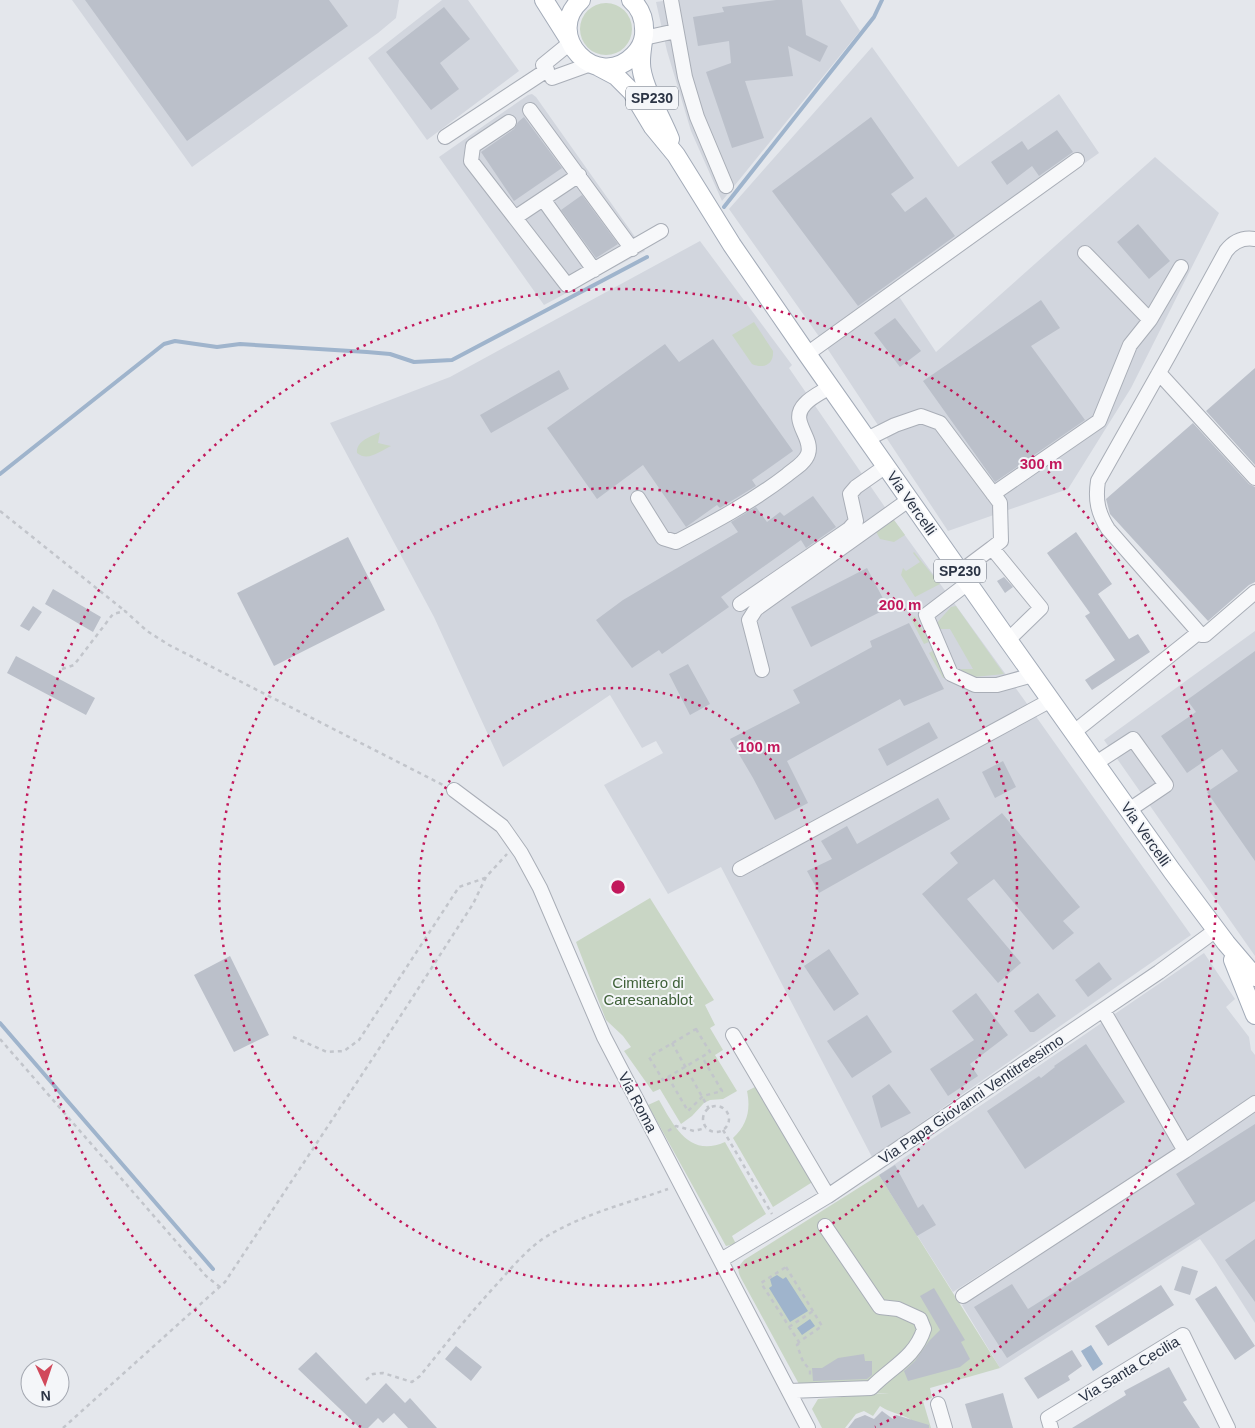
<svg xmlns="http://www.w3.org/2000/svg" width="1255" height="1428" font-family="Helvetica,sans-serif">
<rect width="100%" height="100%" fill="#e4e7ec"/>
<path fill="#d2d6de" d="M72,0H399L396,18L378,33L192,167Z
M442,0H468L519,71L427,140L368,58Z
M670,0H840L860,31L722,201L691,131L667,51L656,2Z
M872,47L958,167L1059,94L1099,153L898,295L936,352L1155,157L1219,213L1131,388L1068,489L948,531L825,345L729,209Z
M532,94L536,97L645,251L544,305L439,157L528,95Z
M700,241L792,365L789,368L891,516L1025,701L1191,935L872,1157L721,867L668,894L604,785L663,753L656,741L642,748L610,695L503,767L434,617L330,423L450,377Z
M1255,631V956L1104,740Z
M1204,953L1235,999L1226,1007L1249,1037L1251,1050L1255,1055V1099L953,1292L879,1175Z
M1255,1113V1323L1214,1259L1200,1239L1000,1368L962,1305Z"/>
<path fill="#c9d6c5" d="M580 29a26 26 0 1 1 52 0a26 26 0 1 1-52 0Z
M754,322L773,351C774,365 763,369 752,364L732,335Z
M380,432L378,443L391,446C380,451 368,462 357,453C356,441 370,437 380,432Z
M891,516L905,535L894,542L880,539L874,528Z
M914,552L940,584L915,597L901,575L903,568L906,571L920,562L913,553Z
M956,606L1004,674L964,678L961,669H973L950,629H939L936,624L951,607Z
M915,616L929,642L924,644L911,619Z
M934,650L948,676L943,678L929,653Z
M650,898L714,1000L705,1005L715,1025L710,1028L723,1050L715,1055L737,1091L723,1099L710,1100L704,1103L692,1116L681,1124L660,1089L653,1092L624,1051L631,1047L623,1036L606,1020L576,942Z
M757,1086L814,1181L773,1207L733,1138C747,1125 751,1110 747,1091Z
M659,1100C674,1126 689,1158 725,1142L766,1214L732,1236L736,1244L726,1246L648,1105Z
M879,1175L1000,1368L930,1388L932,1398L923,1401L931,1428H920C910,1414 893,1415 880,1406L873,1416L864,1411L856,1414L845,1428H822L812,1409L818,1399L889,1393L806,1397L742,1280C737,1271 737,1268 744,1260Z"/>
<path fill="#9fb4cc" d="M777,1275L783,1279L786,1277L808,1311L790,1322L769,1288L772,1286L770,1279Z
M810,1319L815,1326L802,1335L797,1328Z
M1091,1345L1103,1364L1093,1371L1081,1351Z"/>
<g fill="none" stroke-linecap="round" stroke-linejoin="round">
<path stroke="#9fb4cc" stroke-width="4" d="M724,207L874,17L882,0
M0,474L164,344L175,341L217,347L240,344L367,352L390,354L414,362L452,360L647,257
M0,1023L213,1269"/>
</g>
<path fill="#bbc0ca" d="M85,0H329L348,26L187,141Z
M776,0H802L806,35L828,46L820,62L788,46L793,76L745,81L764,138L732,148L706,72L731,63L729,41L698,46L693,17L724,12L722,7Z
M444,7L470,39L440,63L459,89L431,110L386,52Z
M524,117L562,168L514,201L481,152L514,129L518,122Z
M871,117L914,178L891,194L905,212L926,197L955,236L858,306L772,191Z
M1057,130L1073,152L1039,176L1032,166L1007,185L991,162L1022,141L1028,150Z
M582,195L618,244L596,258L561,210Z
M1138,224L1170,261L1149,279L1117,242Z
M1041,300L1060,328L1031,346L1085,420L995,482L923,381Z
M895,318L921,351L900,367L874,333Z
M713,339L793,451L752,480L756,486L720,508L717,505L686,527L643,465L597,499L547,428L665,344L679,362Z
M1255,368V465L1206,411Z
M559,370L569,389L491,433L480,415Z
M1193,423L1249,484L1255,487V582L1249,585L1208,621L1110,514L1106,499Z
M813,496L836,527L806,548L801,540L721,597L729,607L662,654L659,650L632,668L596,620L623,600L738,532L731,522L756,507L767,522L780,512L784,516Z
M1076,532L1112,584L1098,594L1129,639L1138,634L1150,652L1092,690L1085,680L1115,660L1085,616L1090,613L1047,553Z
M348,537L385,610L274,666L237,593Z
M867,568L888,608L811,647L791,607Z
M1004,577L1013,587L1005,593L997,581Z
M53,589L101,617L93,632L45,604Z
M33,606L42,612L29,631L20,626Z
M909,623L944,689L904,706L900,699L787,761L808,803L775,820L753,778L730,739L800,703L793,690L872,647L870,641Z
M1255,651V861L1207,792L1238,771L1222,749L1187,773L1161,736L1196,712L1187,700Z
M16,656L95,698L86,715L7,673Z
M688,664L710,704L690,715L669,674Z
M929,722L938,738L887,766L878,749Z
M1003,761L1016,787L995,798L982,772Z
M938,798L950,819L819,893L807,871L832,859L821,841L847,826L857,844Z
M1002,813L1080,907L1063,921L1074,933L1053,950L994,879L967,899L1021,963L998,983L922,894L958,863L950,853Z
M829,949L859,994L834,1011L804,966Z
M230,956L269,1035L234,1052L194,975Z
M1099,962L1112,979L1088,997L1075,980Z
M976,993L1008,1035L970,1064L978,1076L948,1096L930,1069L974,1040L952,1011Z
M1038,993L1056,1016L1034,1032H1030L1014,1011Z
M867,1015L892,1052L852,1078L827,1041Z
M1086,1044L1125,1102L1025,1169L987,1111L1039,1076L1041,1078L1055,1067L1054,1066Z
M889,1084L911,1113L881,1128L872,1096Z
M1255,1124V1201L1007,1358L974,1307L1012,1284L1028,1309L1195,1204L1176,1174Z
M895,1165L918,1208L923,1204L936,1225L917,1236L879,1175Z
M1255,1239V1302L1225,1260Z
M1182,1266L1198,1271L1190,1295L1174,1290Z
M1161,1285L1174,1305L1108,1346L1095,1326Z
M1216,1286L1255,1346L1235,1360L1195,1299Z
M934,1288L965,1340L961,1342L970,1359L960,1367L908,1381L904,1371L915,1361L929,1341L940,1330L920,1296Z
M456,1346L482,1367L471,1381L445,1359Z
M1072,1350L1082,1366L1068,1376L1070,1380L1038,1399L1024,1378Z
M316,1352L366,1404L386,1383L405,1403L410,1398L437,1428H408L394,1413L383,1423L378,1418L368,1428H360L298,1369Z
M864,1354L865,1361H872V1375L867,1379L813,1381L812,1368H822L838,1358Z
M1169,1367L1187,1400L1183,1402L1200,1428H1072L1126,1395L1124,1391Z
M1003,1393L1013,1428H972L965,1404Z
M882,1411L893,1419L896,1415L929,1425V1428H848L855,1419L865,1415L874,1419Z"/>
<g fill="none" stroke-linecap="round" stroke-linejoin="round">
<g stroke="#a9aeb7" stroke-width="16">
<path id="minor" d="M671,0L685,77L697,117L726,186
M644,38L676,31
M543,65L570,43
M552,78L591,64
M530,110L632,249
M509,122L473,146L471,161L567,285L661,231
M445,137L547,70
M543,199L594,270
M516,217L579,175
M1255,239C1243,237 1233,242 1226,251L1169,355L1098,481C1095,500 1098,513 1108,529L1201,635H1205L1255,592
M1150,320L1181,267
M807,354L1077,160
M1159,373L1255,478
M867,439L895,425L921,416L940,423L1000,503L1001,541L992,548
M993,494L1099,421L1130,345L1150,320L1085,253
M638,498L663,538L676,542C714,522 752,502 787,475C794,469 805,463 808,454C814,437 788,421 805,404C811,397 822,392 830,387
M960,572L992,548L1041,608L1008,640
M968,583L926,615L951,674L975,685H997L1033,675
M740,604L849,529L856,521L850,494L856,487L886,466
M762,670L749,620L756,609L910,499
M1074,732L1198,633
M1096,763L1133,739L1166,785L1129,810
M454,790L502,826L521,853L540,888L604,1037L808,1428
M740,869L1051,700
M1103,1010L1185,1151
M733,1035L828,1196
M721,1260L828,1196L1159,972L1216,930
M963,1296L1185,1151L1255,1103
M789,1391L871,1388C891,1367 915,1358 924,1329L920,1319L898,1309L880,1307L825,1226
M938,1404L945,1428
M1051,1428L1048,1418L1183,1335L1228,1428"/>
</g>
<g stroke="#a3abb8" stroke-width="20">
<path id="major" d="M544,0L568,38
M581,0C542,35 597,93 634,55C639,50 643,43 644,35C645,21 642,9 631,0
M643,41C642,48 641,55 641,61C640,83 662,118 670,139
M599,67L616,76L632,92L653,127L676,155L732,245L807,354L1008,640L1172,871L1226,943L1255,977
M1233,960L1255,1015"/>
</g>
<path stroke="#c2c5cb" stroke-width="2.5" stroke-dasharray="4 4" stroke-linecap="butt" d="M0,511L125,611
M62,669L74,665L113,614L125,611L147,631L169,645L443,785
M696,1029L710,1052L663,1080L649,1057Z
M293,1037L327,1052L344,1051L359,1040L459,887L485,878
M0,1039L206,1276L220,1287
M672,1043L709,1109
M668,1077L688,1111L703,1096L722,1091L702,1057
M703 1119a13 13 0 1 1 26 0a13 13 0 1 1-26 0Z
M723,1130L772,1214
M668,1131L676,1126L694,1131L706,1128
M786,1267L822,1326L799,1342L761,1283Z
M789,1327L813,1311
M799,1343L797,1345C801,1355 801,1362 810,1369V1377
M366,1380L373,1374L383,1373L412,1382L420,1376C445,1345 470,1313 498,1283C511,1268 525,1252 541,1240C579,1215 625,1204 668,1189
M63,1428L225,1282L394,1026L473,904L486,877L507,854"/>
<use href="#minor" stroke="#f7f8fa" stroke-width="14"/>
<use href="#major" stroke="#fff" stroke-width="18"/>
</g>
<g fill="none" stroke="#c2185b" stroke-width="2.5" stroke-dasharray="2.5 5">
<circle cx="618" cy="887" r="199"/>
<circle cx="618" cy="887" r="399"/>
<path d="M361 1427A598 598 0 1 1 875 1427"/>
</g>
<g text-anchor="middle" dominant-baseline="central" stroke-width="4" stroke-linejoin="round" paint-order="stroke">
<g fill="#f4f6f9" stroke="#676e7b" stroke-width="1">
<rect x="626" y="86.5" width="52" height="23" rx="4"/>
<rect x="934" y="559.5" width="52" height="23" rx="4"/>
</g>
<g font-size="14" font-weight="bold" fill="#2b3445">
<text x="652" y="98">SP230</text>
<text x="960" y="571">SP230</text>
</g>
<g font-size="15" fill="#2b3445" stroke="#f4f6f9">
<text transform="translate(912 503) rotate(55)">Via Vercelli</text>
<text transform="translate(1146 834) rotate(55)">Via Vercelli</text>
<text transform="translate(971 1099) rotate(-34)">Via Papa Giovanni Ventitreesimo</text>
<text transform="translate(638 1102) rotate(62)">Via Roma</text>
<text transform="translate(1129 1369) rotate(-31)">Via Santa Cecilia</text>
</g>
<g font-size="15" fill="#3f6138" stroke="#f4f6f9">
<text x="648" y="982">Cimitero di<tspan x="648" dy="17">Caresanablot</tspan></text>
</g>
</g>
<circle cx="618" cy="887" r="8" fill="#c2185b" stroke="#f4f6f9" stroke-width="2.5"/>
<g font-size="15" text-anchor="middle" font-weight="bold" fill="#c2185b" stroke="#f4f6f9" stroke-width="4" stroke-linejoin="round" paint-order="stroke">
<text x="1041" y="469">300 m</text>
<text x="900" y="610">200 m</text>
<text x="759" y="752">100 m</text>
</g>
<g transform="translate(45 1383) rotate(177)"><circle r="24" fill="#f4f6f9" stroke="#a4a8b1"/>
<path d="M0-4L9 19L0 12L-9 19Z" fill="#d1495b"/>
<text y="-8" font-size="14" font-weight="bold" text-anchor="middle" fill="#2b3445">N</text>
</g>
</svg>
